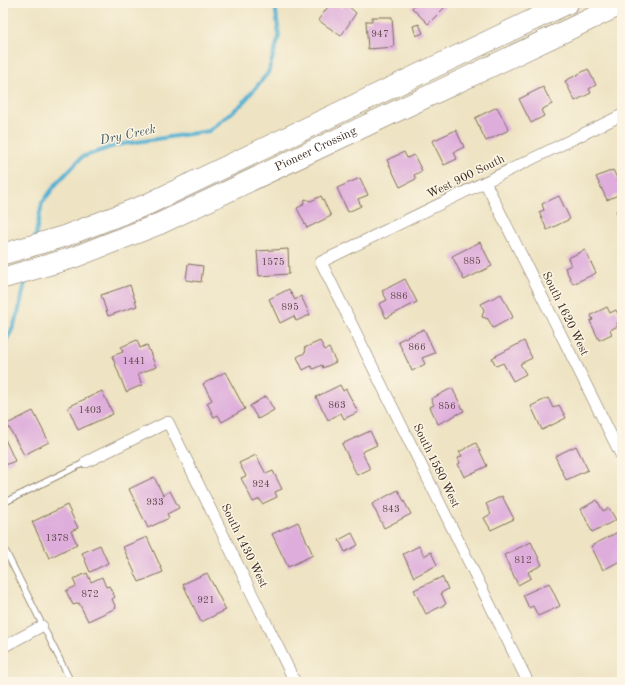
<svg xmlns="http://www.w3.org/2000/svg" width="625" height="685" font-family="'Old Standard TT',serif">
<rect width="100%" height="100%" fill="#fcf5e5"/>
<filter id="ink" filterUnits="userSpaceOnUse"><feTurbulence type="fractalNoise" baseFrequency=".025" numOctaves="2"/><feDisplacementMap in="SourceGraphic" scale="8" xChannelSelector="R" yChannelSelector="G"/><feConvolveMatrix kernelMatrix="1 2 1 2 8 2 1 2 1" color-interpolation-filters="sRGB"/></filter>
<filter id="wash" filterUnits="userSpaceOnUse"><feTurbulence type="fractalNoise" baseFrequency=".012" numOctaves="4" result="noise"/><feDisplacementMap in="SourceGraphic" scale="16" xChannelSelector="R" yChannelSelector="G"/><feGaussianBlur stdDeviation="0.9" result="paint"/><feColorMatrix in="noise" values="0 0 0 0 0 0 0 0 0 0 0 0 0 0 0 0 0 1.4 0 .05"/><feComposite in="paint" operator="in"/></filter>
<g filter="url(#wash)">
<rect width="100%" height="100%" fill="#eee3c3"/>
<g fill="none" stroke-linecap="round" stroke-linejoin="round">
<path stroke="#54b1d2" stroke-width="4" d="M35,238L42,203L57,183L82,157L117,145L209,131L242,104L268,73L279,37L275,3
M3,345C17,326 21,301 26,278"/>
</g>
<g id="blocks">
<path fill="#deaddc" d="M331,3H334L341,8L345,3L356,13L341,36L318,20Z
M416,3H444L447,5L428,24L412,8Z
M372,17H392L394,47L368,49L366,21H372Z
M419,24L423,33L416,36L413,26Z
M588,69L596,85L589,89L591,93L575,101L565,81Z
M543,87L552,104L541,110L544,116L531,123L519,99Z
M497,107L509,130L486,141L475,118Z
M456,130L464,147L454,152L457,159L444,165L432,141Z
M404,152L407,158L414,155L422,171L414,175L416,179L400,187L387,160Z
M613,170L618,180L622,178V193L607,200L596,177Z
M360,178L368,195L358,199L361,206L348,212L337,188Z
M321,196L331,216L307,228L297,208L303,205L305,199L311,201Z
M559,196L570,219L547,230L539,212L544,210L542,204Z
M622,208V224L616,211Z
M480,242L492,266L464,280L452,256Z
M288,249L289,274L259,276L257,251Z
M585,250L596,273L573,284L565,268L571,265L568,258Z
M188,264L203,266L201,282L186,280Z
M405,279L417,302L386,318L379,304L387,300L382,291Z
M130,285L137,306L108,316L101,295Z
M289,289L295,300L301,296L310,315L296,321L294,316L280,323L269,299Z
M501,294L513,317L493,328L488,319L482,317L484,310L481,304Z
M607,307L610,313L616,310L621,320L617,323L618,326L610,330L612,334L599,340L590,321L593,320L591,315Z
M424,329L435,353L422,358L425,364L412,371L398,341Z
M137,340L140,348L147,345L156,367L138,374L142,385L126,392L112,356L123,352L121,347Z
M320,341L325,350L329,348L336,362L323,368L322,365L313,369L311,366L303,370L297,357L306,352L304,348Z
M524,341L532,358L520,364L526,374L513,381L503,363L496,366L492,358Z
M225,372L245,409L222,422L218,415L214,417L207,403L212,400L203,384Z
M340,385L343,391L346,389L358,412L344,419L341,413L328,420L316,397Z
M452,388L464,411L438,424L430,407L434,405L431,399Z
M102,391L113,414L78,430L68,407Z
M266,396L274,410L258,419L250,406Z
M548,398L553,408L559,405L566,418L542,430L531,406Z
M33,411L49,442L24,455L7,424Z
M370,431L377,445L362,452L370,469L357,475L342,444Z
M4,437L15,461L3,466V438Z
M476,443L487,466L464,477L458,464L460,463L458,458L462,456L459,452Z
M576,446L588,470L566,480L555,456Z
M256,455L266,474L273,471L282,489L275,492L277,497L262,504L260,499L253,502L241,478L246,476L239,463Z
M154,477L163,495L170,491L179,508L167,514L169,518L148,528L129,489Z
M398,490L411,514L384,528L372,504Z
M502,496L514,519L491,530L484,518L491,514L486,504Z
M597,500L603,511L609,508L616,520L592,532L581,509Z
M67,505L78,528L71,531L77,544L49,558L32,522Z
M298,522L313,555L288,567L272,534Z
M618,532L622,540V560L603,570L591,546Z
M352,533L358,545L345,552L339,540Z
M147,537L163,572L139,582L123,547Z
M531,542L542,565L528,572L531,578L518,585L504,555Z
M100,545L108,563L90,572L82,553Z
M419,546L424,556L431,552L437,565L414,577L403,554Z
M87,573L91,582L102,577L106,587L109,586L115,597L112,599L116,608L88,621L79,603L73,605L66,591L76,586L73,579Z
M207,573L226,610L201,622L183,584Z
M442,577L448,589L441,593L446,604L426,614L414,590Z
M549,583L560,606L538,616L533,606L529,608L523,595Z"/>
</g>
</g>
<g filter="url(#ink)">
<use href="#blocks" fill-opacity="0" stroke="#7a6b58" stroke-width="1"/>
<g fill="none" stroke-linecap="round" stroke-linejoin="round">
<g stroke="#7a6b58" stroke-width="7">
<path id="lane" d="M3,503L86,462
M3,546L71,682"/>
</g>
<g stroke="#7a6b58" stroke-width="12">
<path id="street" d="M485,182L622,457
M86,462L168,422L295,682
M3,647L42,626
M528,682L321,262L622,115"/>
</g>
<g stroke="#7a6b58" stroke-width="22">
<g id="highway">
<path d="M3,254L65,236L148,204L568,3"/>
<path id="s1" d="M3,278L72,258L159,224L622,4"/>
</g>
</g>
<use href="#lane" stroke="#fff" stroke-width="5.5"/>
<use href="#street" stroke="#fff" stroke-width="11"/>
<use href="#highway" stroke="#fff" stroke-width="21"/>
</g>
</g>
<g text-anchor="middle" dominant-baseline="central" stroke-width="3" stroke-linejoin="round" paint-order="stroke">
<g font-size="10" fill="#644b4e">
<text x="380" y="34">947</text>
<text x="472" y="261">885</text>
<text x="273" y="262">1575</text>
<text x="399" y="296">886</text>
<text x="290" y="307">895</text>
<text x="417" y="347">866</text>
<text x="134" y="361">1441</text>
<text x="337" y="405">863</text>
<text x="447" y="406">856</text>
<text x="90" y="410">1403</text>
<text x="261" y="484">924</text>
<text x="155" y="502">933</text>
<text x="391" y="509">843</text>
<text x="57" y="538">1378</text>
<text x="523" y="560">812</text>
<text x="90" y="594">872</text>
<text x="206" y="600">921</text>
</g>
<g font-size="12" fill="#3b2a1e" stroke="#fcf5e5">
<text stroke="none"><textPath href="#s1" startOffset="339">Pioneer Crossing</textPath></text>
<text transform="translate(466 177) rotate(-26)">West 900 South</text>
<text transform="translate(565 314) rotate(64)">South 1620 West</text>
<text transform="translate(436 466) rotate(64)">South 1580 West</text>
<text transform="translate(244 546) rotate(64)">South 1430 West</text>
</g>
<g font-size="13" font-style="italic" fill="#44595d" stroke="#fcf5e5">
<text transform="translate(128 135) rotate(-12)">Dry Creek</text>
</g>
</g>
<rect width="625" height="685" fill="none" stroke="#fcf5e5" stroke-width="16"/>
</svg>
